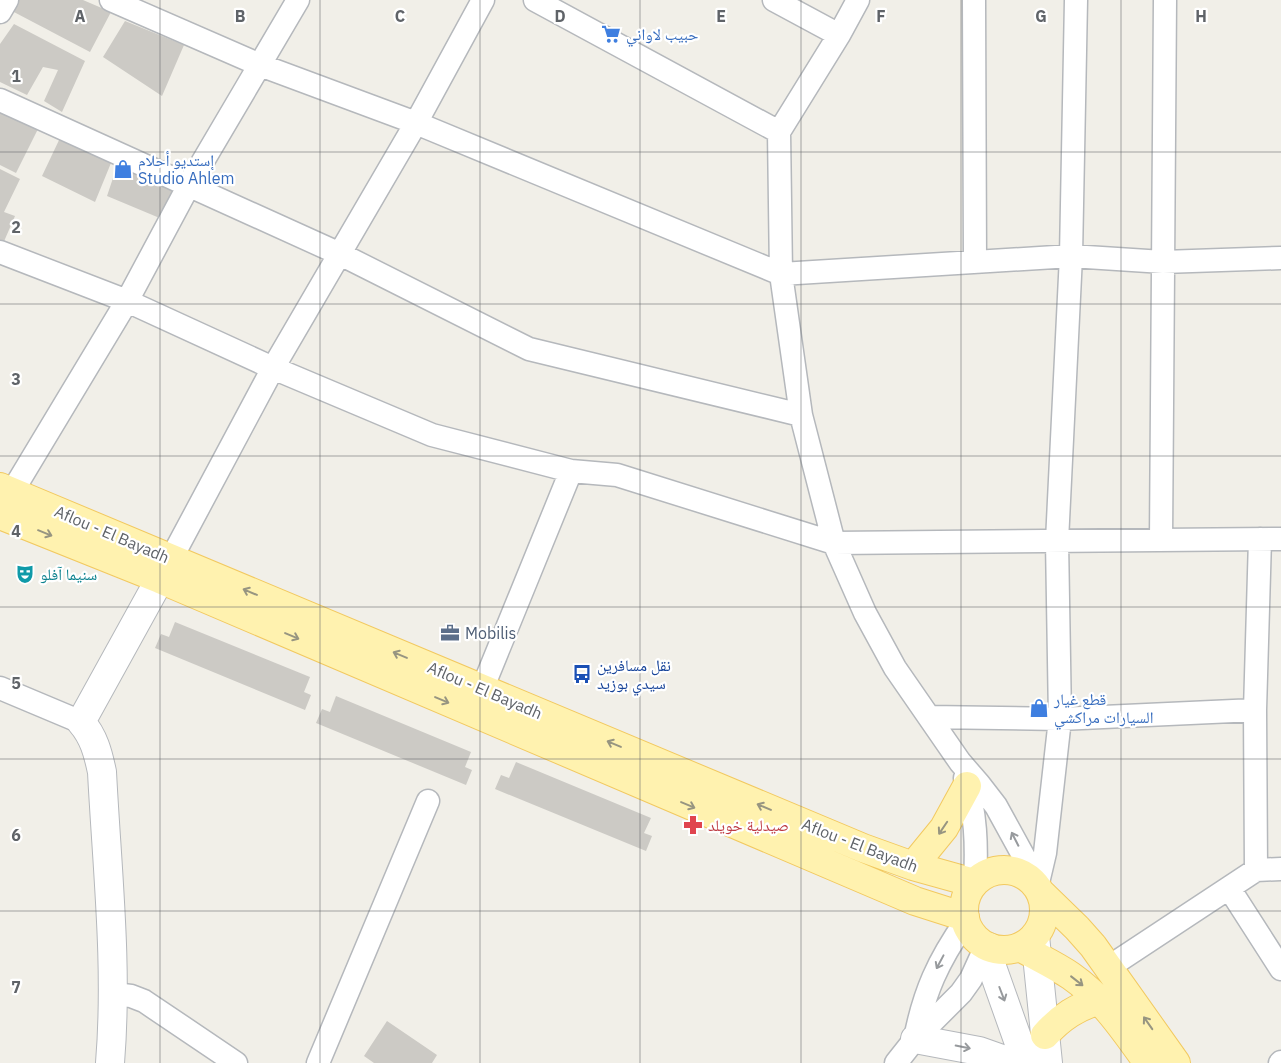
<svg xmlns="http://www.w3.org/2000/svg" width="1281" height="1063" font-family="'IBM Plex Sans','Noto Naskh Arabic',sans-serif">
<rect width="100%" height="100%" fill="#f1efe8"/>
<path fill="#cccac5" d="M18,0H83L111,12L90,52L12,11Z
M125,21L184,45L162,96L103,57Z
M14,24L85,61L62,112L44,101L58,70L43,67L27,95L0,82V44Z
M0,109L39,127L16,173L0,165Z
M60,138L111,163L95,202L42,176Z
M117,166L176,190L162,219L107,196Z
M0,169L20,179L4,212L15,216L2,246L0,245Z
M175,622L310,677L304,692L311,695L305,710L155,648L161,634L169,637Z
M336,696L471,752L465,767L472,770L466,785L316,723L322,709L330,712Z
M516,762L651,818L644,833L652,836L646,851L495,789L501,775L509,778Z
M387,1021L437,1055L432,1063H374L364,1056Z"/>
<g fill="none" stroke-linecap="round" stroke-linejoin="round">
<g stroke="#b5b8bc" stroke-width="25">
<path id="minor" d="M111,0L260,65L416,123L781,274L1071,256L1163,262L1281,258
M535,0L779,132
M774,0L839,35
M858,0L839,35L779,132L781,274L801,415L834,543L865,613L895,668L942,736L960,762L979,784L996,806L1024,857L1035,883
M974,0L975,262
M0,12L7,0
M0,100L340,254L529,349L801,415
M0,252L127,301L273,368L432,435L571,471L617,475L834,543L1281,539
M12,492L127,301L189,185L298,0
M1161,540L1165,0
M171,559L273,368L416,123L483,0
M0,688L81,722
M476,704L571,471
M1255,710L1260,539
M929,717L1060,719L1255,710L1256,870L1109,967
M965,778C976,812 977,846 975,882
M1256,870L1281,869
M1037,887L1045,853L1060,719L1057,541L1071,256L1076,0
M1229,888L1281,969
M114,994L131,996L144,1001L236,1063
M915,1039C924,992 938,961 966,921
M318,1063L428,801
M896,1063L915,1039L961,993L971,979L986,946
M1280,1063L1281,1062"/>
</g>
<g stroke="#b5b8bc" stroke-width="30">
<path id="tertiary" d="M1035,936L1048,1063
M989,947L992,967L1026,1063
M915,1039L979,1051L1013,1063
M110,1063C118,966 107,869 102,772C98,753 94,737 81,722L171,559"/>
</g>
<g stroke="#f2c960" stroke-width="30">
<path id="primary" d="M0,487L863,848L913,866L974,883
M0,515L160,579L915,901L965,917
M913,866L944,828L967,786
M964 910a40 40 0 1 1 80 0a40 40 0 1 1-80 0Z
M1042,894L1077,928L1093,946L1176,1063
M1020,947C1037,957 1055,965 1071,976C1104,999 1125,1031 1148,1063
M1045,1035C1061,1017 1077,1007 1100,1000"/>
</g>
<use href="#minor" stroke="#fff" stroke-width="22"/>
<use href="#tertiary" stroke="#fff" stroke-width="28"/>
<use href="#primary" stroke="#fff2af" stroke-width="28"/>
</g>
<defs><path id="oneway-shaft" d="M-6 0H5M1.5-3L5.5 0L1.5 3" fill="none" stroke-width="1.6" stroke-linecap="round" stroke-linejoin="round" transform="scale(1.25)"/></defs>
<g stroke="#979581">
<use href="#oneway-shaft" transform="translate(45 533) rotate(22)"/>
<use href="#oneway-shaft" transform="translate(250 592) rotate(-157)"/>
<use href="#oneway-shaft" transform="translate(292 636) rotate(23)"/>
<use href="#oneway-shaft" transform="translate(400 655) rotate(-157)"/>
<use href="#oneway-shaft" transform="translate(442 700) rotate(23)"/>
<use href="#oneway-shaft" transform="translate(614 744) rotate(-157)"/>
<use href="#oneway-shaft" transform="translate(688 805) rotate(23)"/>
<use href="#oneway-shaft" transform="translate(764 807) rotate(-157)"/>
<use href="#oneway-shaft" transform="translate(943 828) rotate(124)"/>
<use href="#oneway-shaft" transform="translate(1077 981) rotate(38)"/>
<use href="#oneway-shaft" transform="translate(1148 1023) rotate(-125)"/>
</g>
<g stroke="#979a9d">
<use href="#oneway-shaft" transform="translate(1015 839) rotate(-117)"/>
<use href="#oneway-shaft" transform="translate(940 962) rotate(118)"/>
<use href="#oneway-shaft" transform="translate(1002 994) rotate(69)"/>
<use href="#oneway-shaft" transform="translate(963 1047) rotate(11)"/>
</g>
<path fill="none" stroke="#5f6368" stroke-width="1" stroke-opacity="0.55" d="M160,0V1063M320,0V1063M480,0V1063M640,0V1063M801,0V1063M961,0V1063M1121,0V1063M0,152H1281M0,304H1281M0,456H1281M0,607H1281M0,759H1281M0,911H1281"/>
<defs>
<g id="supermarket-bare" transform="scale(1.5)"><path d="M-6-5.5h2.5l.6 2H6L4.5 2H-2.5L-4.4-4H-6ZM-1.5 3.2a1.3 1.3 0 1 0 .1 0ZM3 3.2a1.3 1.3 0 1 0 .1 0Z" fill="#3f7fe0" stroke="#fff" stroke-width="2.5" paint-order="stroke"/></g>
<g id="shop-bare" transform="scale(1.5)"><path d="M-5-2.5h2.3a2.7 3.5 0 0 1 5.4 0H5L5.5 6h-11ZM-1.5-2.5h3a1.5 2.3 0 0 0-3 0Z" fill="#3f7fe0" stroke="#fff" stroke-width="2.5" paint-order="stroke"/></g>
<g id="theatre-bare" transform="scale(1.5)"><path d="M-5-5.5Q0-4 5-5.5V0Q5 5 0 6Q-5 5-5 0ZM-3.3-2.5H-1v1.5H-3.3ZM1-2.5H3.3v1.5H1ZM-2.8 1Q0 5.5 2.8 1Z" fill="#0f9aa8" stroke="#fff" stroke-width="2.5" paint-order="stroke"/></g>
<g id="office-bare" transform="scale(1.5)"><path d="M-6-3h4V-5.5h4V-3h4V5H-6ZM-1-4.5V-3h2v-1.5ZM-6 0V1H6V0Z" fill="#5c6f8a" stroke="#fff" stroke-width="2.5" paint-order="stroke"/></g>
<g id="bus-bare" transform="scale(1.5)"><path d="M-5-6H5V4H4V6H2V4H-2V6H-4V4H-5ZM-3.5-4V0h7V-4ZM-3.5 1.2v1.5H-2V1.2ZM2 1.2v1.5H3.5V1.2Z" fill="#1a4fb4" stroke="#fff" stroke-width="2.5" paint-order="stroke"/></g>
<g id="pharmacy-bare" transform="scale(1.5)"><path d="M-2-6h4v4h4v4h-4v4h-4v-4h-4v-4h4Z" fill="#e0444e" stroke="#fff" stroke-width="2.5" paint-order="stroke"/></g>
</defs>
<g fill-rule="evenodd">
<use href="#supermarket-bare" x="611" y="34"/>
<use href="#shop-bare" x="123" y="169"/>
<use href="#theatre-bare" x="25" y="574"/>
<use href="#office-bare" x="450" y="633"/>
<use href="#bus-bare" x="582" y="674"/>
<use href="#shop-bare" x="1039" y="708"/>
<use href="#pharmacy-bare" x="693" y="825"/>
</g>
<g text-anchor="middle" dominant-baseline="central" stroke-width="4.5" stroke-linejoin="round" paint-order="stroke">
<g font-size="16" fill="#366cbe" stroke="#fff" text-anchor="start">
<text x="626" y="34">حبيب لاواني</text>
<text x="138" y="160">إستديو أحلام<tspan x="138" dy="18">Studio Ahlem</tspan></text>
<text x="1054" y="699">قطع غيار<tspan x="1054" dy="18">السيارات مراكشي</tspan></text>
</g>
<g font-size="16" fill="#5f6368" stroke="#fff">
<text transform="translate(112 534) rotate(23)">Aflou - El Bayadh</text>
<text transform="translate(485 690) rotate(23)">Aflou - El Bayadh</text>
<text transform="translate(860 845) rotate(21)">Aflou - El Bayadh</text>
</g>
<g font-size="16" fill="#0d838f" stroke="#fff" text-anchor="start">
<text x="40" y="574">سنيما آفلو</text>
</g>
<g font-size="16" fill="#4e5e75" stroke="#fff" text-anchor="start">
<text x="465" y="633">Mobilis</text>
</g>
<g font-size="16" fill="#164399" stroke="#fff" text-anchor="start">
<text x="597" y="665">نقل مسافرين<tspan x="597" dy="18">سيدي بوزيد</tspan></text>
</g>
<g font-size="16" fill="#be3a42" stroke="#fff" text-anchor="start">
<text x="708" y="825">صيدلية خويلد</text>
</g>
</g>
<g font-size="16" text-anchor="middle" font-weight="bold" fill="#5f6368" stroke="#fff" stroke-width="4.5" stroke-linejoin="round" paint-order="stroke">
<text x="80" y="22">A</text>
<text x="240" y="22">B</text>
<text x="400" y="22">C</text>
<text x="560" y="22">D</text>
<text x="721" y="22">E</text>
<text x="881" y="22">F</text>
<text x="1041" y="22">G</text>
<text x="1201" y="22">H</text>
<text x="16" y="82">1</text>
<text x="16" y="233">2</text>
<text x="16" y="385">3</text>
<text x="16" y="537">4</text>
<text x="16" y="689">5</text>
<text x="16" y="841">6</text>
<text x="16" y="993">7</text>
</g>
</svg>
